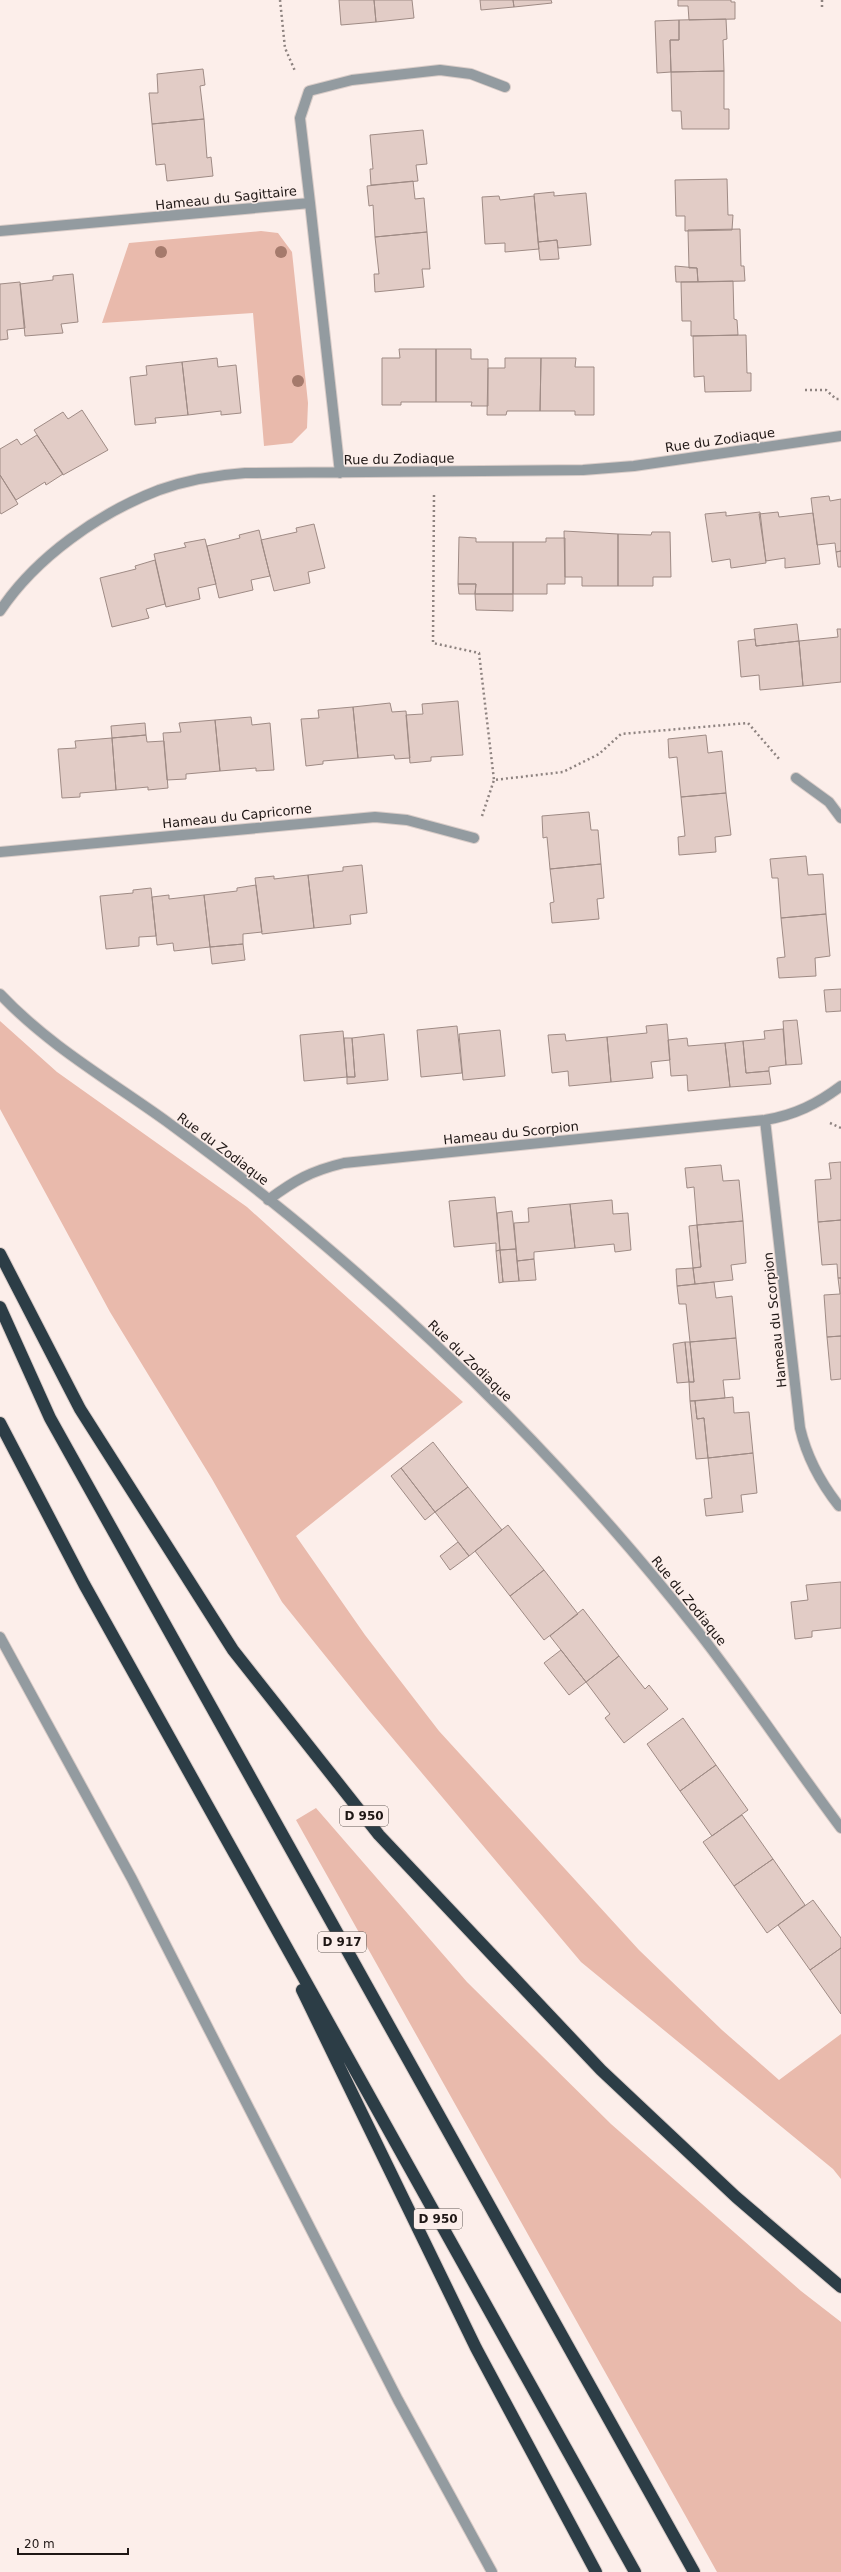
<svg xmlns="http://www.w3.org/2000/svg" width="841" height="2572" font-family="'DejaVu Sans',sans-serif">
<rect width="100%" height="100%" fill="#fceeea"/>
<path fill="#e9baac" d="M261,231L278,233L292,252L308,403L307,428L292,443L264,446L253,313L102,323L129,243Z
M0,1021L57,1072L247,1207L463,1402L296,1536L365,1635L439,1731L639,1950L722,2030L779,2080L841,2034V2179L833,2169L581,1962L368,1709L282,1602L212,1479L110,1312L0,1109Z
M316,1808L467,1982L611,2124L801,2291L841,2322V2572H717L296,1820Z"/>
<path fill="#e2ccc6" stroke="#9f8b85" d="M339,0H374L376,22L341,25Z
M374,0H412L414,18L376,22Z
M480,0H513L514,7L481,10Z
M513,0H551L552,3L514,7Z
M678,0H731V2H735V19L689,20L688,6H678Z
M726,19L727,39L723,40L724,71L671,72L670,40H679V20Z
M679,20V40H670L671,72L657,73L655,21Z
M203,69L205,85L200,86L204,119L152,124L149,93H158L157,74Z
M724,71V109H729V129H682L681,111H672L671,72Z
M204,119L207,158L211,157L213,176L167,181L165,164L156,165L152,124Z
M423,130L427,164L416,165L418,181L371,185L370,169H373L370,135Z
M727,179L728,215H733L732,230L685,231V216H676L675,180Z
M413,181L415,199L424,198L427,232L375,237L373,205L369,206L367,186Z
M554,192V196L586,193L591,245L558,248L557,240L538,242L534,194Z
M499,196L500,200L534,196L539,249L505,252V243L485,244L482,197Z
M740,229L741,266H744L745,281L698,282L697,268H689L688,230Z
M427,232L430,269H422L424,287L375,292L374,274H379L375,237Z
M557,240L559,259L540,260L538,242Z
M675,266L697,268L698,282H676Z
M73,274L78,322L61,324L63,333L25,336L20,284L53,280V276Z
M733,281L734,319L737,320L738,335L691,336V321H682L681,282Z
M20,282L25,328L7,330L8,339L0,340V284Z
M746,335L747,373H751V391L705,392L704,376L694,377L693,336Z
M399,349H436V402H401V405H382V358H400Z
M436,349H471V359H488V406H471L472,402H436Z
M217,358L218,367L236,365L241,413L221,415V411L188,415L182,362Z
M505,358H541L540,411H507L506,415H487L488,368H505Z
M541,358H576L575,367H594V415H575V411H540Z
M182,362L188,415L155,418L156,423L135,425L130,377L147,375L146,366Z
M82,410L108,450L63,475L34,430L63,412L68,419Z
M37,435L63,474L46,485L45,482L16,500L0,475V449L17,439L21,445Z
M0,475L18,504L1,514L0,512Z
M829,496L830,501L841,499V551L836,552L835,543L817,545L811,498Z
M726,512V516L760,512L766,563L731,568L730,559L712,562L705,514Z
M778,512L779,517L813,513L820,564L785,568V558L766,561L759,514Z
M314,524L325,568L308,572L310,583L274,591L261,540L297,532L296,528Z
M259,530L270,576L251,580L253,590L219,598L207,546L240,538L239,535Z
M564,531L618,534V586H582V577H565Z
M652,532H670L671,577H653V586H618V534L651,535Z
M459,537L476,538V542H513V594H475L476,584H458Z
M546,538H565V584H547V594H513V542H546Z
M205,539L216,584L198,588L200,599L166,607L154,554L186,547L184,543Z
M841,551V567H838L836,552Z
M155,560L165,604L146,609L149,618L112,627L100,578L136,569L135,566Z
M458,584H476L475,594H459Z
M475,594H513V611L476,610Z
M797,624L799,641L756,646L754,629Z
M837,629H841V682L803,686L799,641L838,637Z
M755,639L756,646L799,641L803,686L760,690L759,675L741,677L738,641Z
M458,701L463,755L431,757V761L410,763L406,715L423,714L422,704Z
M390,703L392,712L406,711L410,758L395,759L394,755L358,758L353,707Z
M353,707L358,758L323,761V764L306,766L301,719L319,718L318,710Z
M251,717L252,725L270,723L274,770L256,771V768L220,771L215,720Z
M215,720L220,771L186,774V779L167,780L163,733L181,732L179,723Z
M145,723L146,735L112,738L111,726Z
M146,735L147,742L164,741L168,788L148,790V787L116,790L112,738Z
M706,735L708,753L722,751L726,793L681,797L677,757L669,758L668,739Z
M112,738L116,790L80,793V797L62,798L58,749L76,748L75,741Z
M726,793L731,835L715,837L716,852L679,855L678,837L685,836L681,797Z
M589,812L591,830H598L601,864L550,869L547,837L543,838L542,816Z
M806,856L808,875L823,874L826,914L781,918L778,878H772L770,859Z
M601,864L604,898L597,899L599,919L552,923L550,903L554,902L550,869Z
M362,865L367,913L350,915L351,924L314,928L308,875L343,871V867Z
M308,875L314,928L262,934L255,878L274,876V879Z
M256,885L262,932L243,934V944L210,947L204,895L237,891V888Z
M151,888L156,936L139,937V946L106,949L100,896L133,893V890Z
M169,895V899L204,895L210,947L174,951L173,943L157,945L152,897Z
M826,914L830,956L815,958L816,976L779,978L777,958L785,957L781,918Z
M243,944L245,960L212,964L210,947Z
M841,989V1011L826,1012L824,990Z
M797,1020L802,1064L786,1065L783,1021Z
M667,1024L670,1060L651,1062L653,1078L611,1082L607,1037L647,1033L646,1026Z
M457,1026L462,1073L421,1077L417,1030Z
M783,1029L786,1065L769,1067V1071L746,1073L743,1041L765,1039L764,1031Z
M500,1030L505,1076L463,1080L459,1034Z
M343,1031L347,1077L304,1081L300,1035Z
M384,1034L388,1080L347,1084V1077H355L352,1038Z
M565,1034L566,1041L607,1037L611,1082L569,1086L568,1071L552,1073L548,1035Z
M344,1038H352L355,1077H347Z
M687,1038L688,1046L725,1043L730,1087L688,1091L687,1075L671,1076L668,1040Z
M743,1041L746,1073L769,1071L771,1084L730,1087L725,1043Z
M841,1162V1220L818,1222L815,1180L831,1179L829,1163Z
M721,1165L723,1181L739,1180L743,1221L697,1225L694,1187L687,1188L685,1168Z
M495,1197L500,1250L496,1251V1243L454,1247L449,1201Z
M612,1200L613,1214L628,1213L631,1250L615,1252L614,1244L575,1248L570,1204Z
M570,1204L575,1248L534,1252V1259L517,1261L514,1223L529,1222L528,1208Z
M512,1211L516,1249L500,1250L497,1213Z
M841,1220V1278H838L837,1264L822,1265L818,1222Z
M743,1221L746,1263L731,1265L733,1280L695,1284L693,1268L701,1267L697,1225Z
M697,1225L701,1267L693,1268L689,1226Z
M516,1249L519,1281L503,1282L500,1250Z
M500,1250L503,1282L499,1283L496,1251Z
M534,1259L536,1280L519,1281L517,1261Z
M693,1268L695,1284L677,1286L676,1269Z
M838,1278H841V1336L827,1337L824,1295L840,1294Z
M714,1282L716,1298L732,1296L736,1338L690,1342L686,1304H679L677,1286Z
M841,1336V1379L831,1380L827,1337Z
M736,1338L740,1379L723,1380L725,1398L690,1401L689,1382H694L690,1342Z
M685,1342L689,1382L677,1383L673,1344Z
M685,1342H690L694,1382H689Z
M733,1397L734,1413L749,1412L753,1453L708,1458L704,1418L697,1419L695,1401Z
M690,1401H695L697,1419L704,1418L708,1458L696,1459Z
M433,1442L468,1487L435,1512L401,1468Z
M753,1453L757,1493L741,1495L743,1512L706,1516L704,1499L712,1498L708,1458Z
M401,1468L435,1512L425,1520L391,1476Z
M468,1487L502,1530L469,1556L435,1512Z
M508,1525L544,1570L510,1596L475,1551Z
M458,1542L469,1556L450,1570L440,1556Z
M544,1570L578,1614L544,1640L510,1596Z
M841,1582V1628L812,1631V1637L795,1639L791,1602L808,1600L806,1585Z
M583,1609L619,1656L586,1682L550,1636Z
M561,1650L586,1682L569,1695L544,1663Z
M619,1656L645,1689L649,1685L668,1709L624,1743L605,1718L610,1714L586,1682Z
M683,1718L716,1765L680,1791L647,1744Z
M716,1765L748,1810L712,1836L680,1791Z
M742,1815L773,1859L734,1886L703,1842Z
M773,1859L805,1905L767,1933L734,1886Z
M813,1900L841,1938V1948L810,1970L778,1925Z
M841,1948V2014L810,1970Z"/>
<g fill="none" stroke-linecap="round" stroke-linejoin="round">
<g stroke="#d9ccc8" stroke-width="12">
<path id="minor" d="M310,203L340,473
M0,231L310,203L300,118L309,91L352,80L440,70L471,74L505,87
M0,611C36,557 99,513 159,490C187,480 216,475 245,473L583,470L634,466L841,436
M796,778L829,802L841,818
M0,852L375,817L407,820L474,838
M0,994C48,1045 109,1080 166,1121C219,1160 272,1200 322,1243C460,1360 588,1491 700,1634C749,1697 793,1764 841,1828
M765,1120L800,1428C807,1458 820,1482 839,1506
M268,1200C295,1180 311,1171 344,1163L765,1120C795,1115 817,1104 841,1086
M0,1637L132,1879L398,2400L492,2572"/>
</g>
<g stroke="#d9ccc8" stroke-width="14">
<path id="highway" d="M0,1254L80,1409L233,1650L379,1835L601,2070L736,2197L841,2287
M0,1307L50,1418L694,2572
M0,1423L84,1584L635,2572
M302,1990L476,2348L596,2572"/>
</g>
<path stroke="#8e8380" stroke-width="2.5" stroke-dasharray="2 3" stroke-linecap="butt" d="M280,0L285,48L295,71
M822,0V9
M805,390H826L836,399H841
M434,495L433,643L479,653L494,780
M482,816L494,780L563,772L599,754L621,734L748,723L780,760
M830,1123L841,1128"/>
<use href="#minor" stroke="#939ba0" stroke-width="10"/>
<use href="#highway" stroke="#2c3d46" stroke-width="12"/>
</g>
<g fill="#a57a6c">
<circle cx="161" cy="252" r="6"/>
<circle cx="281" cy="252" r="6"/>
<circle cx="298" cy="381" r="6"/>
</g>
<g text-anchor="middle" dominant-baseline="central" stroke-width="3" stroke-linejoin="round" paint-order="stroke">
<g fill="#fceeea" stroke="#615855" stroke-width="1">
<rect x="340" y="1806" width="48" height="20" rx="3"/>
<rect x="318" y="1932" width="48" height="20" rx="3"/>
<rect x="414" y="2209" width="48" height="20" rx="3"/>
</g>
<g font-size="12" font-weight="bold" fill="#1f1715">
<text x="364" y="1816">D 950</text>
<text x="342" y="1942">D 917</text>
<text x="438" y="2219">D 950</text>
</g>
<g font-size="13" fill="#1f1715" stroke="#fceeea">
<text transform="translate(226 198) rotate(-6)">Hameau du Sagittaire</text>
<text transform="translate(720 440) rotate(-8)">Rue du Zodiaque</text>
<text transform="translate(399 459) rotate(-1)">Rue du Zodiaque</text>
<text transform="translate(237 816) rotate(-6)">Hameau du Capricorne</text>
<text transform="translate(511 1133) rotate(-6)">Hameau du Scorpion</text>
<text transform="translate(223 1149) rotate(37)">Rue du Zodiaque</text>
<text transform="translate(775 1320) rotate(-96)">Hameau du Scorpion</text>
<text transform="translate(470 1361) rotate(44)">Rue du Zodiaque</text>
<text transform="translate(689 1601) rotate(51)">Rue du Zodiaque</text>
</g>
</g>
<path d="M18 2548v6h110v-6" fill="none" stroke="#1f1715" stroke-width="2"/>
<text x="24" y="2548" font-size="12" fill="#1f1715" stroke="#fceeea" stroke-width="3" paint-order="stroke">20 m</text>
</svg>
